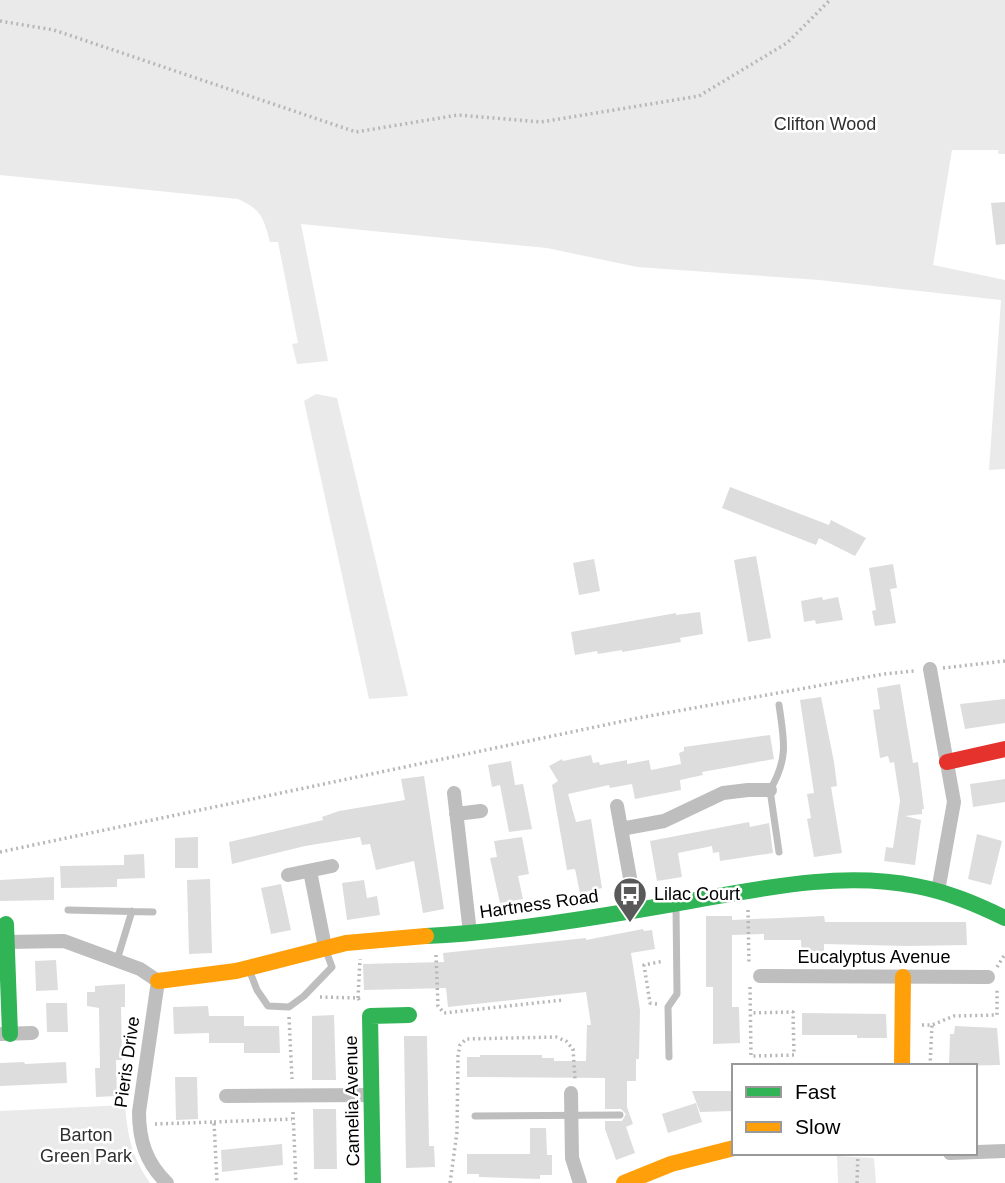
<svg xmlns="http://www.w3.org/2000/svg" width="1005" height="1183" font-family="Helvetica,sans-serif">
<rect width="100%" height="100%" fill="#fff"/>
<path fill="#eaeaea" d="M0,0H1005V154H998V150H952L933,265L1005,280V469L989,470L1001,300L819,280L637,267L547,248L301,224L328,361L297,364L292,344L298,343L278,242H270C263,217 262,210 238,199L0,175Z
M316,394L337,398L408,696L369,699L304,401Z
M125,1105C128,1138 131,1155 150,1183H0V1111Z
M837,1156L874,1158L876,1183H838Z"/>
<path fill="#ddd" d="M1005,202V244L996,245L991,203Z
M730,487L829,525L831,520L866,538L855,556L819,538L816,545L722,508Z
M756,556L771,638L748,642L734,560Z
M594,559L600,591L579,595L573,563Z
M893,564L897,588L890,589L896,623L875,626L872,611L876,610L869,568Z
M822,597L823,600L838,597L843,620L816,624L815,620L804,622L801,601Z
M700,612L703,634L680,638L681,642L622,652V650L598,654L597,651L575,655L571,632L676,613V615Z
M900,684L913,763L918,762L924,809H922V814L905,816L921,820L915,865L884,861L886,847L893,848L900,801L894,762L890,763L888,756L880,758L873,710L880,709L877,688Z
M821,697L834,762L837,786L831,787L842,853L814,857L807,819L811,818L807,794L814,793L800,700Z
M1005,699V723L965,729L960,704Z
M770,735L774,759L702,772L703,775L680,780L681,790L635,799L632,784L610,788L609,785L568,794L576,822L591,819L602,888L580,893L575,869L567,870L552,785L558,781L549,766L562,759L563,761L591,755L593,763L599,762L600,765L627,760V764L649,760L651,770L681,764L679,753L684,751V747Z
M511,761L515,785L523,784L532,829L509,832L500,785L492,787L488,765Z
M424,776L444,909L423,913L414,861L376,870L370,844L362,845L360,837L305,846L232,864L229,842L323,820L322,817L339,811L405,800L401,779Z
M1005,779V802L973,807L970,784Z
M749,822L750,827L769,823L773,853L720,861L719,852L713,853L712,846L678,853L682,877L657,881L650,841Z
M977,834L1002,841L991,885L968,879Z
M198,837V868H175V838Z
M522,837L529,874L518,876L523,899L500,903L490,858L497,857L494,841Z
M144,854L145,878L117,879V887L61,888L60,866L124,865V855Z
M54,877V900L0,901V880Z
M210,879L212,953L189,954L187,880Z
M364,880L367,898L377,896L380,915L347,920L342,883Z
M281,884L291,930L271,934L261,888Z
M706,916H732V920L824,916L825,922H966L967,945L907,946L824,944V958L802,957L801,940H764V934L732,935V1007H739L740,1043L713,1044V987H706Z
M643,929L644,931L652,930L655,949L631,953L640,1010L639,1059H636V1081H627V1107L633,1124L626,1127L635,1153L616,1160L605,1129V1121H622L626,1114L621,1109H605V1078L467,1077V1057H480V1055H542V1058H554V1061H586L587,1025H591L586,992L448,1007L446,988L364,990L363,964L444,962L443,953L586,938V940Z
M56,960L58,990L36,991L35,961Z
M125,984V1007H121L122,1060H116L117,1096L96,1097L95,1068H100L99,1008L87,1006V992H95V986Z
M46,1003H67L68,1032H47Z
M208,1006L209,1016H244V1026H279L280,1053H244V1043H209V1033L174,1034L173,1007Z
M802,1013L886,1014L887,1038H857V1035H802Z
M334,1015L336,1080H312V1016Z
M955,1026L997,1028L1000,1065L949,1066L950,1034H954Z
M404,1036H427L429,1146H434L435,1167L406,1168Z
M24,1062L25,1064L66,1062L67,1083L0,1086V1063Z
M175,1077H197L198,1119L176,1120Z
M692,1091H734V1111L700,1112Z
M696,1103L702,1122L668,1133L662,1114Z
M313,1109H336L337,1169H314Z
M530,1128H546L547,1155H552V1175H540V1179L479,1177V1174H467V1154H530Z
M282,1144L283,1165L222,1172L221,1150Z"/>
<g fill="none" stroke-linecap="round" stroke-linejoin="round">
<path stroke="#b8b8b8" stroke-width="3.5" stroke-dasharray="2 3.5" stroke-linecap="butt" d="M0,21L54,30L356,132L458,115L541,122L699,96L787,43L830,0
M943,668L1005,661
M0,852L638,718L884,674L914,671
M748,910L749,965
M436,955L438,1006L444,1013L563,1000
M997,967L1005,954
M750,987L751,1056L794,1055L793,1012L750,1013
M320,997L358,998L360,1001
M358,998L360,959
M657,1004L650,1003L644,965L664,961
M289,1017L292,1079
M922,1025H932L954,1016L997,1015V988
M843,1066L883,1065
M930,1066L932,1025
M293,1112L296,1183
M214,1122L292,1119
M155,1124L214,1122L217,1183
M450,1183L457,1132L458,1056L460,1045L466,1039L556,1037L566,1041L573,1049L575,1079
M857,1183L858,1153"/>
<path stroke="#bebebe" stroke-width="7" d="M779,705C784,740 789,758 770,790L779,852
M68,910L153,912
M117,960L132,911
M250,972L257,990L268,1006L289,1007L304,996L332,967L326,951
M669,1057L668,1007L677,994L676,906
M475,1116L620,1115"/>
<path stroke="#bebebe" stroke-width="14" d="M930,669L954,802L938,891
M454,793L470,933
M617,806L636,911
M456,814L481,811
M621,829L664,821L723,793L748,790H770
M310,871L325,947
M288,875L332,866
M7,942L64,941L140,969L158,981L139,1112C139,1140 146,1163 167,1183
M760,976L988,977
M1,1034L32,1033
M571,1093L572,1158L580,1183
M226,1096L371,1095
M950,1153L1005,1151"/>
<path stroke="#30b455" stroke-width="16" d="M6,924L10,1034
M426,936C508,932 592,918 673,904C751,891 836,870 916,886C948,892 976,904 1005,918
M373,1183L370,1016L409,1015"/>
<path stroke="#ff9f0a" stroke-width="16" d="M158,981L236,971L346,943L426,936
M902,1066L903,977
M624,1183L671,1164L734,1148"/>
<path stroke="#e5322d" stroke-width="16" d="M947,762L1005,749"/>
</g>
<defs>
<g id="bus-pin" transform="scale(1.75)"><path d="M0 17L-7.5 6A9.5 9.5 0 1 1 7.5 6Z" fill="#595959" stroke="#fff"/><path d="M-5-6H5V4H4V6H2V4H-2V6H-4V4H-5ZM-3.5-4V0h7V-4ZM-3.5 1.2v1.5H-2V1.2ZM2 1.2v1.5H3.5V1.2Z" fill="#fff"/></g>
</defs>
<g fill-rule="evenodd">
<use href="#bus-pin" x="630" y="894"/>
</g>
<g text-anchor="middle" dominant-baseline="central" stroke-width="5" stroke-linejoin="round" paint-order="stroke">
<g font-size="18" fill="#303030" stroke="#fff">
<text x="825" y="124">Clifton Wood</text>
<text x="86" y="1135">Barton<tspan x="86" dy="21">Green Park</tspan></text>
</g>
<g font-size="18" fill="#000" stroke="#fff" text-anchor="start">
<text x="654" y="894">Lilac Court</text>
</g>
<g font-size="18" fill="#000" stroke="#fff">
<text transform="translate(539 904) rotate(-8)">Hartness Road</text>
<text x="874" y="957">Eucalyptus Avenue</text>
<text transform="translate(127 1062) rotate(-82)">Pieris Drive</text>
<text transform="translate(352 1101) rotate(-91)">Camelia Avenue</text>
</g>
</g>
<rect x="732" y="1064" width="245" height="91" fill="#ffffff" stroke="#999999" stroke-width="2"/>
<rect x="746" y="1087" width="35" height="10" fill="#30b455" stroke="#999999" stroke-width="2"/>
<text x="795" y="1099" font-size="21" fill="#000000">Fast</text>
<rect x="746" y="1122" width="35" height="10" fill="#ff9f0a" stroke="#999999" stroke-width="2"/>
<text x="795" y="1134" font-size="21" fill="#000000">Slow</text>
</svg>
